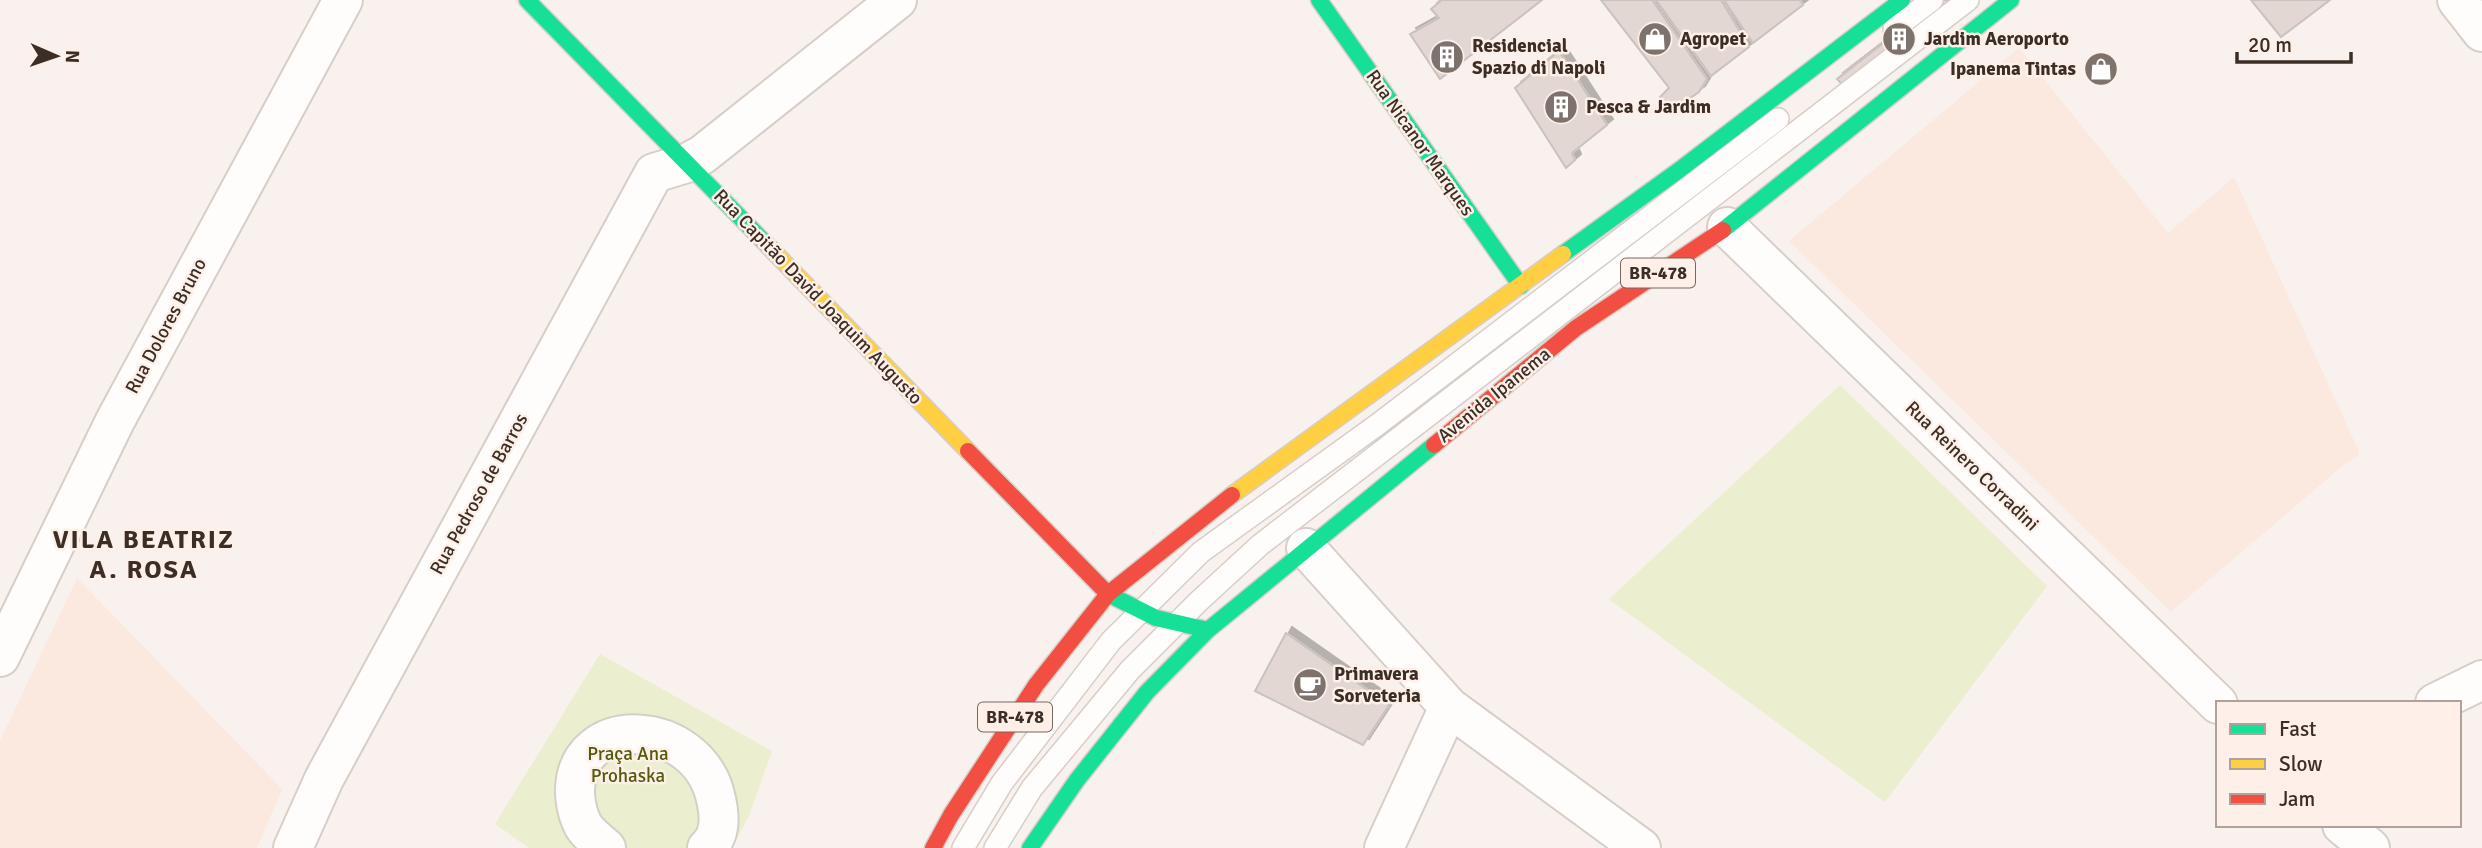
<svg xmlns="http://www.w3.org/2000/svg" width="2482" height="848" font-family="Signika,sans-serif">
<defs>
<filter id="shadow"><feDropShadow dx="6" dy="-6" stdDeviation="0" flood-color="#0004"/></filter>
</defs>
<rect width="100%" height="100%" fill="#f9f1ed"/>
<path fill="#fbe9df" d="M2019,48L2168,233L2234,177L2360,454L2339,469L2171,612L1789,241Z
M77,578L282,789L257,848H0V741Z"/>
<path fill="#ebeecf" d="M1840,385L2047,586L1885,802L1609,599Z
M600,654L772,751L749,816L732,848H529L495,824Z"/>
<path fill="#e2d7d3" stroke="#cbc1bd" stroke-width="2" filter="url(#shadow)" d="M1442,0H1542L1440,79L1410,34L1439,18L1431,9Z
M1601,0H1652L1707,79L1699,92L1671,111L1660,97L1669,88Z
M1656,0H1721L1749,47L1711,76Z
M1724,0H1800L1803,5L1753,43Z
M1939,0H1959L1846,89L1837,79Z
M2251,0H2330L2281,37Z
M1559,51L1607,125L1572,153L1575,160L1566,168L1515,88Z
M1286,633L1389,705L1363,745L1255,691Z"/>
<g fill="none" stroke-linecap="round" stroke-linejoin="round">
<g stroke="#d7cec8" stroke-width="24">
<path id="lane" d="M1894,29L1932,0
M963,848L1002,783L1111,641L1201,552L1377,425L1778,119
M995,848L1032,788L1130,670L1199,601L1260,545L1968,0"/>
</g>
<g stroke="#d7cec8" stroke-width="42">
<path id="street" d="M2457,0L2482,32
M1727,227L2218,704
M1306,548L1449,707L1641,848
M0,657L115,421L343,0
M2435,703L2482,680
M2342,825L2370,848
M293,848L324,779L654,173L687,163L702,155L897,0
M606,848C598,841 588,834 583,825C578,816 576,806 575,795C572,710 699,717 716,799C720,817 721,835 707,848
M1384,848L1449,707"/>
</g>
<g stroke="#d7cec8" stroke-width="19">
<path id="fast" d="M527,0L774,252
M1319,0L1521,286
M1723,230L2011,0
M1563,254L1678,171L1902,0
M1108,594L1156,618L1208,630
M1030,848L1077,780L1147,692L1208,630L1434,445"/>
</g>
<g stroke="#d7cec8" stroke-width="19">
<path id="slow" d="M774,252L968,451
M1232,495L1563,254"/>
</g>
<g stroke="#d7cec8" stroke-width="19">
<path id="jam" d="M1434,445L1576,328L1723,230
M968,451L1108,594
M933,848L951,815L1036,685L1108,594L1232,495"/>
</g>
<use href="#lane" stroke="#fefdfc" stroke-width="21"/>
<use href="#street" stroke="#fefdfc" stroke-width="38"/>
<use href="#fast" stroke="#16e098" stroke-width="16"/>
<use href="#slow" stroke="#ffcf43" stroke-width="16"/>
<use href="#jam" stroke="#f24e42" stroke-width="16"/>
</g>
<defs>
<g id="shop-disc" transform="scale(1.75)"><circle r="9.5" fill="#7e726c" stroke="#fef0e8"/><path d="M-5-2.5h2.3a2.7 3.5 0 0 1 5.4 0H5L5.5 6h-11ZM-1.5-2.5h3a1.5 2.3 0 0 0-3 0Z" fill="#fff"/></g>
<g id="building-disc" transform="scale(1.75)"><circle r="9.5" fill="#7e726c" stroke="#fef0e8"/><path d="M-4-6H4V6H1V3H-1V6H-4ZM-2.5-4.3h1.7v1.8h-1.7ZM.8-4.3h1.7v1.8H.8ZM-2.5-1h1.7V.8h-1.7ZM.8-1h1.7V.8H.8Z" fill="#fff"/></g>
<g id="cafe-disc" transform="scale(1.75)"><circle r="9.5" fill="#7e726c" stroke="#fef0e8"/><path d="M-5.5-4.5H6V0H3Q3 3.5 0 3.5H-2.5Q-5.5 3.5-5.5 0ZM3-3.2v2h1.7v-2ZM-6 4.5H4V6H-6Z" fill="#fff"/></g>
</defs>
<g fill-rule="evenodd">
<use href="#shop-disc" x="1655" y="39"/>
<use href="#building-disc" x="1899" y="39"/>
<use href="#building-disc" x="1447" y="57"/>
<use href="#shop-disc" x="2101" y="69"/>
<use href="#building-disc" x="1561" y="107"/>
<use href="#cafe-disc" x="1310" y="685"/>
</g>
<g text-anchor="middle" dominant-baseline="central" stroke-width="5" stroke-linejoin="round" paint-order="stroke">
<g fill="#fef0e8" stroke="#766860" stroke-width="2">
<rect x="1621" y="258.5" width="74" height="29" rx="5"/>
<rect x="978" y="702.5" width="74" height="29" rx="5"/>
</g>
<g font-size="18" font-weight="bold" fill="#3b2e26">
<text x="1658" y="273">BR-478</text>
<text x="1015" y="717">BR-478</text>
</g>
<g font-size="19" font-weight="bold" fill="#3b2e26" stroke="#fef0e8" text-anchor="start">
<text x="1680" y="39">Agropet</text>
<text x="1924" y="39">Jardim Aeroporto</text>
<text x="1472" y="46">Residencial<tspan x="1472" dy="22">Spazio di Napoli</tspan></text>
<text x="2076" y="69" text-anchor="end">Ipanema Tintas</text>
<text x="1586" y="107">Pesca &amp; Jardim</text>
<text x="1334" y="674">Primavera<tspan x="1334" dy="22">Sorveteria</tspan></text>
</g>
<g font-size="19" fill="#3b2e26" stroke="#fef0e8">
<text transform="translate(1420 143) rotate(55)">Rua Nicanor Marques</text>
<text transform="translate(818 297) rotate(46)">Rua Capitão David Joaquim Augusto</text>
<text transform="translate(166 326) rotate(-62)">Rua Dolores Bruno</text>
<text transform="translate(1494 395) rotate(-39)">Avenida Ipanema</text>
<text transform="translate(1972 466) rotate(44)">Rua Reinero Corradini</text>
<text transform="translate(479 494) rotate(-61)">Rua Pedroso de Barros</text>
</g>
<g font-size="19" fill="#515c0a" stroke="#fef0e8">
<text x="628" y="754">Praça Ana<tspan x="628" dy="22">Prohaska</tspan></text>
</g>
<g font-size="26" font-weight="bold" letter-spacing="2" fill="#3b2e26" stroke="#fef0e8">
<text x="144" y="540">VILA BEATRIZ<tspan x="144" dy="30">A. ROSA</tspan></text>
</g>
</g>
<rect x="2216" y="701" width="245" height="126" fill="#fef0e8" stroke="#b0a29a" stroke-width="2"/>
<rect x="2230" y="724" width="35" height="10" fill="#16e098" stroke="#b0a29a" stroke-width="2"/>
<text x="2279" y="736" font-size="21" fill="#3b2e26">Fast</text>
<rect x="2230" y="759" width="35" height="10" fill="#ffcf43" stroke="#b0a29a" stroke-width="2"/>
<text x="2279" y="771" font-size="21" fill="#3b2e26">Slow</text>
<rect x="2230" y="794" width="35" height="10" fill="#f24e42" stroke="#b0a29a" stroke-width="2"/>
<text x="2279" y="806" font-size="21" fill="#3b2e26">Jam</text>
<g transform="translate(56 56) rotate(92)" stroke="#fef0e8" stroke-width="5" paint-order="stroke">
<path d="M0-5L12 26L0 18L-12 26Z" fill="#3b2e26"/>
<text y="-10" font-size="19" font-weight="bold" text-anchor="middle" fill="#3b2e26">N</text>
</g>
<path d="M2237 52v10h114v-10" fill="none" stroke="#3b2e26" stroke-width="3.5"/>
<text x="2248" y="52" font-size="21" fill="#3b2e26" stroke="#fef0e8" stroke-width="5" paint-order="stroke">20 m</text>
</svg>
